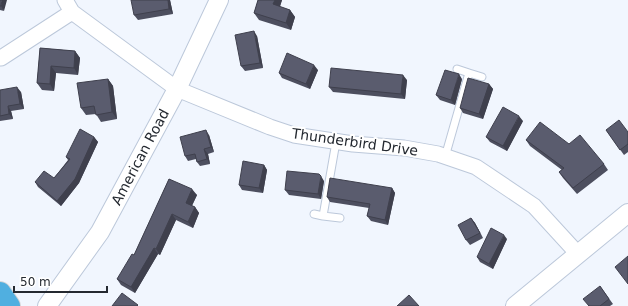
<svg xmlns="http://www.w3.org/2000/svg" width="628" height="306" font-family="'DejaVu Sans',sans-serif">
<rect width="100%" height="100%" fill="#f1f6fe"/>
<g fill="none" stroke-linecap="round" stroke-linejoin="round">
<g stroke="#bcc8da" stroke-width="9">
<path id="service" d="M457,69L469,73
M336,142L323,216L340,218
M445,157L469,73L482,77
M314,214L323,216"/>
</g>
<g stroke="#bcc8da" stroke-width="17">
<path id="minor" d="M65,0L72,12L177,89L270,127L294,135L353,144L404,148L438,154L476,167L534,206L578,254
M1,58L72,12"/>
</g>
<g stroke="#bcc8da" stroke-width="20">
<path id="tertiary" d="M47,306L100,232L177,89L219,0
M515,306L628,213"/>
</g>
<g stroke="#d3d4d6" stroke-width="24">
<path id="motorway" d="M0,293L9,306"/>
</g>
<use href="#service" stroke="#fff" stroke-width="7"/>
<use href="#minor" stroke="#fff" stroke-width="15"/>
<use href="#tertiary" stroke="#fff" stroke-width="18"/>
<use href="#motorway" stroke="#50afe0" stroke-width="22"/>
</g>
<path fill="#4d4f5f" d="M0,0L4,11L0,10Z
M170,0L173,14L138,20L134,15Z
M258,0H282L280,7L290,10L295,17L291,30L259,20L254,13Z
M257,36L263,68L245,71L241,66Z
M40,48L75,51L80,58L78,75L56,73L54,91L42,90L37,83Z
M318,70L310,89L282,78L279,73Z
M108,79L113,86L117,119L101,122L96,114L86,115L81,108Z
M462,79L455,105L440,100L436,95Z
M407,80L405,99L333,92L329,87Z
M489,84L493,89L483,119L463,113L460,108Z
M0,90L21,92L24,109L11,111L13,119L0,121Z
M523,121L507,151L490,142L486,137Z
M606,130L628,132V152L624,155Z
M209,135L214,152L208,154L210,164L200,166L197,162L196,159L188,161L185,156Z
M94,137L98,142L79,183L61,206L38,187L35,182L54,178L68,160L66,157Z
M526,140L569,144L604,164L608,170L577,194L563,178L559,172L562,170L530,146Z
M264,165L267,170L263,193L242,190L239,185Z
M169,179L197,195L192,206L195,207L199,213L193,228L176,220L160,255L158,254L135,293L121,285L117,279L134,255Z
M324,181L321,199L289,195L285,190Z
M392,188L395,193L388,225L371,221L367,216L369,208L330,202L327,197Z
M471,218L475,223L483,238L470,245L466,240Z
M507,239L493,269L480,262L477,257Z
M600,286L613,304L610,306H588Z"/>
<path fill="#3f404d" d="M2,0H7L4,11L1,6Z
M168,0H170L173,14L169,9Z
M275,0H282L278,11L273,4Z
M290,10L295,17L291,30L286,23Z
M254,31L257,36L263,68L260,63Z
M75,51L80,58L78,75L74,68Z
M314,65L318,70L310,89L306,84Z
M51,66L56,73L54,91L50,84Z
M459,74L462,79L455,105L451,100Z
M403,75L407,80L405,99L401,94Z
M108,79L113,86L117,119L112,112Z
M489,84L493,89L483,119L479,114Z
M17,87L21,92L24,109L20,104Z
M8,106L11,111L13,119L9,114Z
M519,116L523,121L507,151L503,146Z
M206,130L209,135L214,152L211,147Z
M94,137L98,142L79,183L61,206L57,201Z
M204,149L208,154L210,164L207,159Z
M264,165L267,170L263,193L259,188Z
M321,176L324,181L321,199L318,194Z
M392,188L395,193L388,225L385,220Z
M192,189L197,195L190,209L186,203Z
M195,207L199,213L193,228L188,222Z
M172,214L176,220L160,255L156,249Z
M471,218L475,223L483,238Z
M504,235L507,239L493,269L489,264Z
M154,248L158,254L135,293L131,287Z"/>
<path fill="#5a5c6e" stroke="#3f404d" d="M0,0H2L1,6H0Z
M131,0H168L169,9L134,15Z
M258,0H275L273,4L290,10L286,23L254,13Z
M254,31L260,63L241,66L235,35Z
M40,48L75,51L74,68L51,66L50,84L37,83Z
M287,53L314,65L306,84L279,73Z
M331,68L403,75L401,94L329,87Z
M445,70L459,74L451,100L436,95Z
M468,78L489,84L479,114L460,108Z
M108,79L112,112L96,115L94,106L81,108L77,83Z
M17,87L20,104L8,106L9,114L0,116V90Z
M503,107L519,116L503,146L486,137Z
M619,120L628,132V144L620,150L606,130Z
M540,122L569,144L580,135L604,164L573,188L559,172L564,168L526,140Z
M80,129L94,137L75,179L57,201L35,182L44,171L54,178L70,159L66,157Z
M206,130L211,147L204,149L207,159L197,162L195,154L185,156L180,137Z
M243,161L264,165L259,188L239,185Z
M287,171L319,174L321,176L318,194L285,190Z
M330,178L392,188L385,220L367,216L370,204L327,197Z
M169,179L192,189L186,203L195,207L188,222L172,214L156,249L154,248L131,287L117,279L132,254L134,255Z
M471,218L480,233L466,240L458,225Z
M491,228L504,235L489,264L477,257Z
M628,256V284L615,267Z
M600,286L609,299L600,306H589L583,299Z
M122,293L138,305L137,306H112Z
M409,295L419,306H397Z"/>
<g text-anchor="middle" dominant-baseline="central" stroke-width="4" stroke-linejoin="round" paint-order="stroke">
<g font-size="14" fill="#242930" stroke="#fff">
<text transform="translate(355 142) rotate(8)">Thunderbird Drive</text>
<text transform="translate(140 157) rotate(-62)">American Road</text>
</g>
</g>
<path d="M14 286v6h93v-6" fill="none" stroke="#242930" stroke-width="2"/>
<text x="20" y="286" font-size="12" fill="#242930" stroke="#ffffff" stroke-width="3" paint-order="stroke">50 m</text>
</svg>
